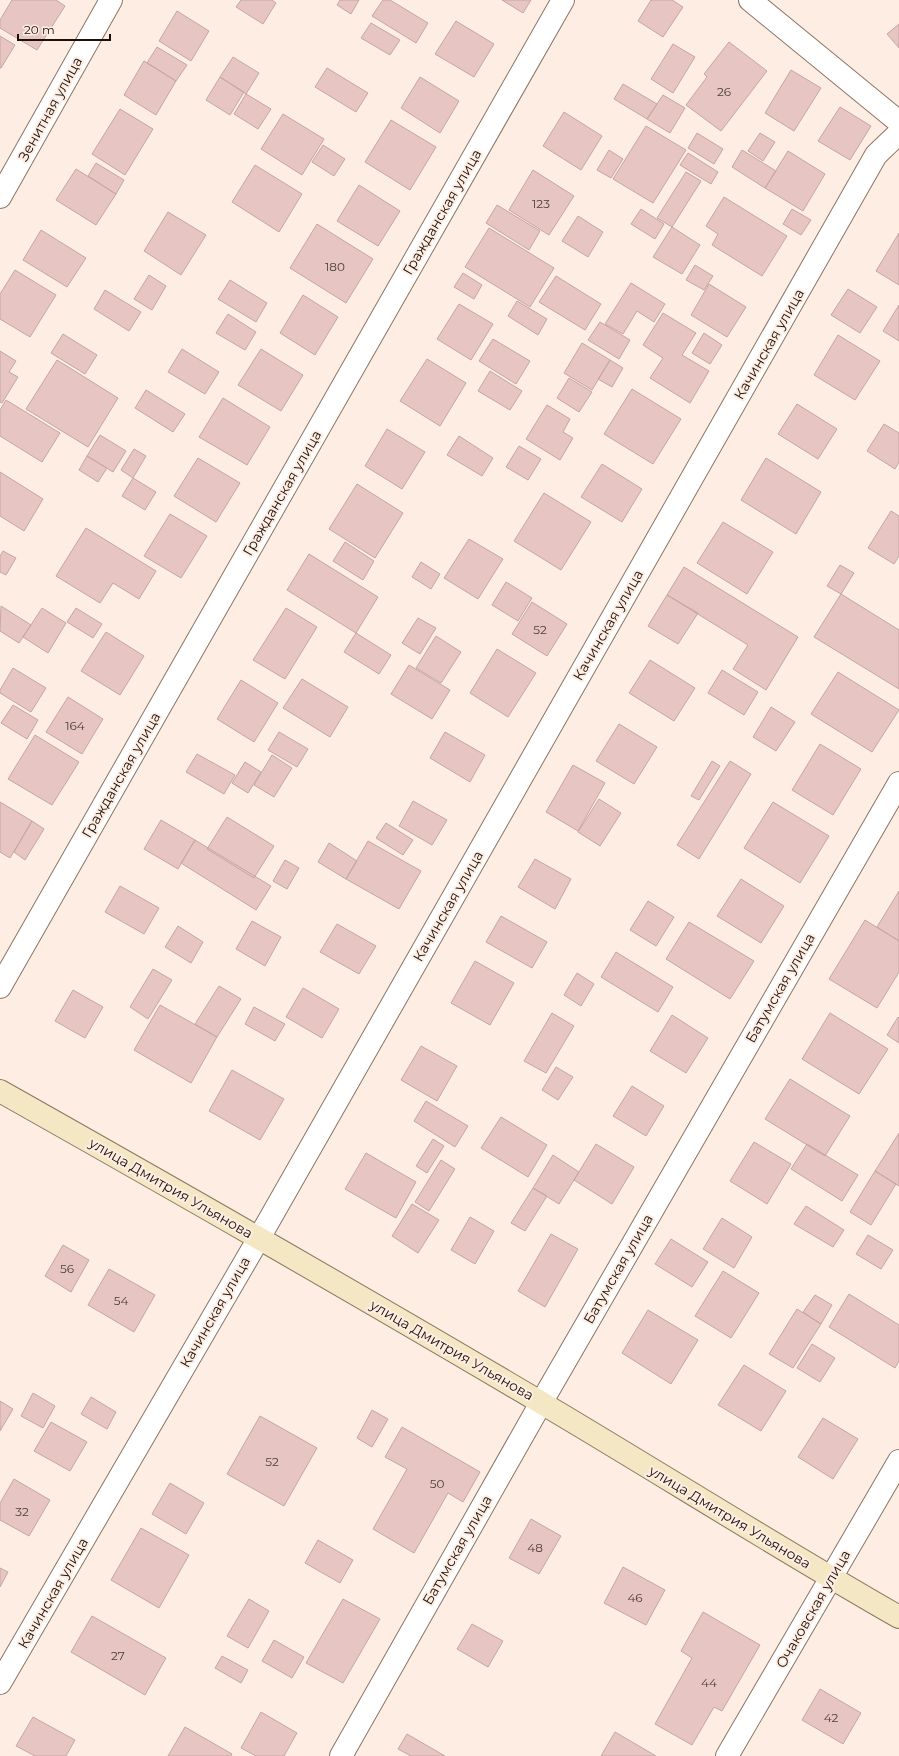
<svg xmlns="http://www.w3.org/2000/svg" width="899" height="1756" font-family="Montserrat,sans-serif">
<rect width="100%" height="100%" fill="#feede2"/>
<path fill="#e6c5c2" stroke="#c6a5a3" d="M12,0H56L65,6L37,50L0,28V20Z
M241,0H272L276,3L263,24L236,7Z
M340,0H359L351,14L337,5Z
M383,0H390L428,23L416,43L372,16Z
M502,0H531L523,13Z
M651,0H672L683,7L663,37L638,21Z
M177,11L209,31L191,61L159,41Z
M456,21L494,44L474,77L435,54Z
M371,23L400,40L390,55L361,38Z
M899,24V48L887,34Z
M0,36L15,45L1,68H0Z
M729,42L767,71L721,131L686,105L707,77L704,74Z
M673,44L695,57L673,93L651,79Z
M157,47L187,65L176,81L147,63Z
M233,57L259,73L246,94L220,77Z
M144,61L176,81L156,115L124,95Z
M327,68L368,93L356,112L315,87Z
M791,70L821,88L794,131L765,113Z
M220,77L244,92L230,115L206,100Z
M420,77L459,101L440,133L401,108Z
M623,84L657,104L647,119L614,99Z
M246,94L271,109L258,129L234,114Z
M663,95L685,108L670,133L647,119Z
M840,107L871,126L850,160L818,141Z
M120,109L153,129L125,175L92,154Z
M564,112L602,136L581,170L543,146Z
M283,114L324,139L302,175L261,149Z
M391,120L436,147L410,190L365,162Z
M646,126L686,150L653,203L613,179Z
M697,133L723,149L714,164L688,148Z
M760,133L775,142L763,161L748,151Z
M323,145L345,159L334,176L312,162Z
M609,150L623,159L611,178L597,170Z
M742,150L776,171L765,188L732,167Z
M788,151L825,174L803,211L765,188Z
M688,153L718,172L711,184L680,165Z
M96,163L124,180L116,194L88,176Z
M255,165L302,194L279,232L232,202Z
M76,169L116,194L96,225L56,200Z
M533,170L574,196L549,235L509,210Z
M686,172L701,181L672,227L657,218Z
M359,185L400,211L378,246L337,221Z
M724,197L787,236L762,276L712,245L718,234L706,226Z
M497,205L540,231L529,250L486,223Z
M641,209L664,224L655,239L631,224Z
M792,209L811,220L801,235L783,224Z
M168,212L206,235L181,275L144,251Z
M578,216L603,232L588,257L562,241Z
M317,224L373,259L346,303L290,268Z
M672,227L700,245L682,274L653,257Z
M489,228L554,268L530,307L465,267Z
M41,230L86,258L67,287L23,260Z
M899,233V285L876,271Z
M695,265L713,276L704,290L686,280Z
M15,270L56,295L30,337L0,319V294Z
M463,273L482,285L474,299L454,287Z
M149,275L166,286L152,310L134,299Z
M556,276L601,304L585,330L539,302Z
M230,280L267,303L256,322L218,299Z
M631,283L665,304L654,322L637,311L623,334L605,324Z
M709,284L746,307L727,337L691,315Z
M848,289L877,307L860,333L831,315Z
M105,290L141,312L129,331L94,309Z
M303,295L338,317L315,355L280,333Z
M517,301L547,319L538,335L508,316Z
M459,304L493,324L471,360L437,339Z
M899,305V341L883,331Z
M663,313L696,333L682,355L709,371L690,403L650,378L663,358L643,345Z
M228,314L256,332L245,350L216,333Z
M600,322L630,340L619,359L588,340Z
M704,333L722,345L710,364L692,353Z
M63,334L97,355L85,374L51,353Z
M838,335L880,361L855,400L814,375Z
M493,339L530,361L516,384L479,361Z
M582,343L610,360L592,390L564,373Z
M182,349L219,372L205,394L168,372Z
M261,349L303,375L281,411L238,385Z
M0,351L16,361L9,372L18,377L2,403L0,402Z
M427,359L466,383L440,426L400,401Z
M57,360L118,398L88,447L26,409Z
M610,360L623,368L612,387L598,379Z
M490,371L522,391L510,410L478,391Z
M569,378L592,392L579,412L557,398Z
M632,389L681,419L653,464L604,434Z
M146,390L185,414L173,432L135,408Z
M223,398L270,427L247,465L199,437Z
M6,400L60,433L42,462L0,436V410Z
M797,404L837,429L818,459L778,434Z
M547,405L570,419L563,432L573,438L560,460L526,439Z
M884,424L899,433V462L895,469L867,451Z
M387,429L425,452L402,489L365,466Z
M100,435L126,451L113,472L87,456Z
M459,436L493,458L482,476L447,455Z
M519,446L541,459L528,480L506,467Z
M134,449L146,456L133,478L121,470Z
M87,456L107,468L98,482L79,470Z
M198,458L240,483L216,522L174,496Z
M766,458L821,492L796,534L741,500Z
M602,464L642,489L622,522L581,497Z
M0,472L43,499L24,531L0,516Z
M133,478L156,492L145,510L122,496Z
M357,484L403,513L375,558L329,529Z
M544,493L591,522L561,570L514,541Z
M891,511L899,516V556L894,564L868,548Z
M170,514L207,536L181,578L144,556Z
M723,522L773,552L747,594L697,563Z
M86,528L156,571L139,599L113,583L100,603L56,576Z
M469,539L503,559L478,599L444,578Z
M345,542L374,561L363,580L333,561Z
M3,551L16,558L6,575L0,572V556Z
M309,554L378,597L356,633L287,590Z
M421,562L440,574L431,589L412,577Z
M840,565L854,573L841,594L827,586Z
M684,567L798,637L766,690L733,669L748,645L667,595Z
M506,582L532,598L518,621L492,605Z
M841,594L899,630V689L814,637Z
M667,595L698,613L678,644L648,626Z
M532,602L567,624L547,656L512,634Z
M1,606L31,625L19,643L0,631Z
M42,608L66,623L48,653L23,637Z
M76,608L102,624L93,638L67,622Z
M286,608L317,627L285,679L253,660Z
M418,618L436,628L420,654L402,643Z
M106,632L144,656L120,695L81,671Z
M356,633L391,655L379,674L344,652Z
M436,636L461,652L441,683L416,668Z
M497,649L536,673L508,717L470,693Z
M650,660L695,688L674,721L629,693Z
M409,665L450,690L432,719L391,694Z
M13,668L46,688L31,712L0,693V690Z
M722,670L758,692L744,715L708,693Z
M838,672L899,710L872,752L811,714Z
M302,679L348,707L330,737L283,708Z
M241,680L278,703L254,742L217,719Z
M68,697L103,719L82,754L46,732Z
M13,705L38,720L27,739L1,723Z
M771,707L795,722L776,751L753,737Z
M619,724L657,747L634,784L596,761Z
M279,732L308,749L297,767L268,750Z
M445,732L485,755L470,782L430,758Z
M35,735L79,762L52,805L8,779Z
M820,744L861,769L833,815L792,790Z
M197,754L235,775L224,794L186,772Z
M272,755L292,768L274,797L254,785Z
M712,761L720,766L699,800L691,796Z
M730,761L751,774L699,859L677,845Z
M245,762L261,772L248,793L232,783Z
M573,765L605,783L578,831L546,812Z
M599,799L621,813L600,846L578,832Z
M413,801L447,820L432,845L399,826Z
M0,802L32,821L10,858L0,852Z
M773,802L829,836L800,883L744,848Z
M227,817L274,846L254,878L207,849Z
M161,820L195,840L178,869L144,849Z
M32,821L44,829L25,860L14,852Z
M386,823L413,840L403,855L376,838Z
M195,840L271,886L256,910L181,863Z
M368,841L421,871L399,909L346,879Z
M329,843L357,861L346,879L318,862Z
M535,859L571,879L555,909L518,887Z
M285,860L299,868L287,889L273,881Z
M741,879L784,906L761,943L717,916Z
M120,886L159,908L144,934L105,912Z
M899,891V941L877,927Z
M648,901L674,917L656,946L630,930Z
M501,916L547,942L532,968L486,942Z
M865,920L899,941V972L877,1008L829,979Z
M252,921L281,937L265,966L236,949Z
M689,922L754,961L730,999L666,959Z
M337,924L376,946L359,974L320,952Z
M178,926L203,942L191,963L165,947Z
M616,952L673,987L658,1012L601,977Z
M475,961L514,983L490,1025L451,1003Z
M153,969L172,980L148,1019L130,1007Z
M577,973L594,984L581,1006L564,995Z
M219,986L241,999L217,1037L195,1024Z
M303,988L339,1009L322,1038L286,1017Z
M73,990L103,1007L85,1038L55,1021Z
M160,1005L217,1037L191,1083L134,1050Z
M254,1007L285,1024L275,1041L245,1024Z
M552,1013L574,1026L546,1073L524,1061Z
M830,1013L888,1049L859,1094L802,1059Z
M672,1015L708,1038L686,1073L650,1051Z
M898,1017L899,1018V1043L887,1035Z
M421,1046L457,1066L437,1101L401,1080Z
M556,1067L573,1077L558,1100L542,1090Z
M232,1070L284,1099L260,1140L209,1111Z
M790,1079L850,1116L825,1156L765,1119Z
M632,1086L664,1106L646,1136L613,1116Z
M426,1101L468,1126L455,1147L414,1121Z
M501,1117L547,1145L528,1177L481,1148Z
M899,1133V1186L875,1171Z
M433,1139L444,1146L427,1173L416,1166Z
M754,1142L791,1164L767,1204L730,1181Z
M596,1144L634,1167L612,1204L574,1180Z
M807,1144L858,1175L842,1201L791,1169Z
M366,1153L416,1182L396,1218L345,1189Z
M553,1155L579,1172L559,1204L533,1188Z
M441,1160L455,1169L429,1211L415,1202Z
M875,1171L896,1184L871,1225L850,1212Z
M533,1188L547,1196L525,1231L511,1223Z
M412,1204L439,1220L418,1253L392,1236Z
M806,1206L844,1230L833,1247L794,1224Z
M470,1217L494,1231L475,1264L451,1250Z
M722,1218L752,1237L734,1268L703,1249Z
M551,1234L578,1249L545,1307L518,1291Z
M868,1235L893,1250L881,1269L856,1254Z
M671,1239L708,1262L692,1287L655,1264Z
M63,1245L89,1260L71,1292L45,1276Z
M109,1269L155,1295L134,1332L88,1305Z
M723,1271L759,1293L731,1338L695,1316Z
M849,1294L899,1325V1361L895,1368L829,1327Z
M815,1295L832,1305L821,1324L803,1312Z
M797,1309L821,1324L793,1368L769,1354Z
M648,1310L698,1340L671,1384L622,1353Z
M812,1344L835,1358L820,1382L797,1368Z
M744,1365L786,1391L761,1431L718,1405Z
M33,1393L55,1406L43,1428L21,1416Z
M91,1397L116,1412L107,1429L81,1414Z
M0,1401L13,1409L0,1431Z
M372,1410L388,1419L372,1447L357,1438Z
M260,1416L317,1448L284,1506L227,1474Z
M823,1418L858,1439L833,1479L798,1457Z
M51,1422L87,1442L70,1471L34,1451Z
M402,1427L480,1472L463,1502L448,1493L414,1553L373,1529L407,1469L385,1457Z
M14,1479L50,1500L29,1536L0,1520V1503Z
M170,1483L204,1503L186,1534L152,1514Z
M531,1519L561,1536L539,1574L509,1558Z
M141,1528L189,1555L159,1608L111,1580Z
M318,1540L353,1560L340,1583L305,1563Z
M623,1567L665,1590L646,1625L604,1603Z
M0,1568L8,1572L0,1587Z
M249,1599L269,1611L248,1648L227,1636Z
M343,1599L380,1619L343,1683L306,1663Z
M703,1612L760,1645L722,1711L714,1707L692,1745L655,1724L692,1658L681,1651Z
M92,1616L166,1658L145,1695L71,1652Z
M472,1624L503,1641L488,1667L457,1649Z
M274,1640L304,1657L292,1678L262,1661Z
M222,1656L248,1670L241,1683L215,1668Z
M820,1689L861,1713L843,1744L802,1720Z
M261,1712L297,1733L284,1756H256L241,1748Z
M33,1717L75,1740L66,1756H35L16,1746Z
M185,1727L232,1754L231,1756H168Z
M615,1732L656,1756H601Z
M407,1734L445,1756H411L398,1749Z"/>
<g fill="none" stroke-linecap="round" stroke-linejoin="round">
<g stroke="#8c7564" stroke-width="24">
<path id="minor" d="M750,0L899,122
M0,197L111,0
M0,987L563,0
M0,1683L259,1238L876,155L899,133
M341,1756L541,1403L899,783
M727,1756L899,1461"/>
</g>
<g stroke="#8c7564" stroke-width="24">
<path id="secondary" d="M0,1091C181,1193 361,1296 540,1402C660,1473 778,1548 899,1617"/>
</g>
<use href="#minor" stroke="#fff" stroke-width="22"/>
<use href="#secondary" stroke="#f3e8c3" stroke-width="22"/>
</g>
<g text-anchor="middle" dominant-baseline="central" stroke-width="4" stroke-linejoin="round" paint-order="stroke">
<g font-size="12" fill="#4d3e39">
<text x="724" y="91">26</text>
<text x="541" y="203">123</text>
<text x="335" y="266">180</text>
<text x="540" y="629">52</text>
<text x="75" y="725">164</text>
<text x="67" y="1268">56</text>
<text x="121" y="1300">54</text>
<text x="272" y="1461">52</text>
<text x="437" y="1483">50</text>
<text x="22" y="1511">32</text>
<text x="535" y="1547">48</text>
<text x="635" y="1597">46</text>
<text x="118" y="1655">27</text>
<text x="709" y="1682">44</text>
<text x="831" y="1717">42</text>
</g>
<g font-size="14" fill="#1a110b" stroke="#feede2">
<text transform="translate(50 109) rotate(-61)">Зенитная улица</text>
<text transform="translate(442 212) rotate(-60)">Гражданская улица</text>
<text transform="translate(769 344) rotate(-60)">Качинская улица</text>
<text transform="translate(282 493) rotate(-60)">Гражданская улица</text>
<text transform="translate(608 625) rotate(-60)">Качинская улица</text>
<text transform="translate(121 775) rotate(-60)">Гражданская улица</text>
<text transform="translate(448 906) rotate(-60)">Качинская улица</text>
<text transform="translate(780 988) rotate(-60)">Батумская улица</text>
<text transform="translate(171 1188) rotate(30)">улица Дмитрия Ульянова</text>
<text transform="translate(618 1269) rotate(-60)">Батумская улица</text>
<text transform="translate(215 1312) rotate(-60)">Качинская улица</text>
<text transform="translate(452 1350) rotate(30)">улица Дмитрия Ульянова</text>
<text transform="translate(730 1517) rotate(31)">улица Дмитрия Ульянова</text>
<text transform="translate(457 1550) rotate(-60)">Батумская улица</text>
<text transform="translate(53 1593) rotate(-60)">Качинская улица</text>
<text transform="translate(813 1609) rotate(-60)">Очаковская улица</text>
</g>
</g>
<path d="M18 34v6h92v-6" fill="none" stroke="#1a110b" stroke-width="2"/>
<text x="24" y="34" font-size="12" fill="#1a110b" stroke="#feede2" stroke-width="3" paint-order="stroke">20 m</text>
</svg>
